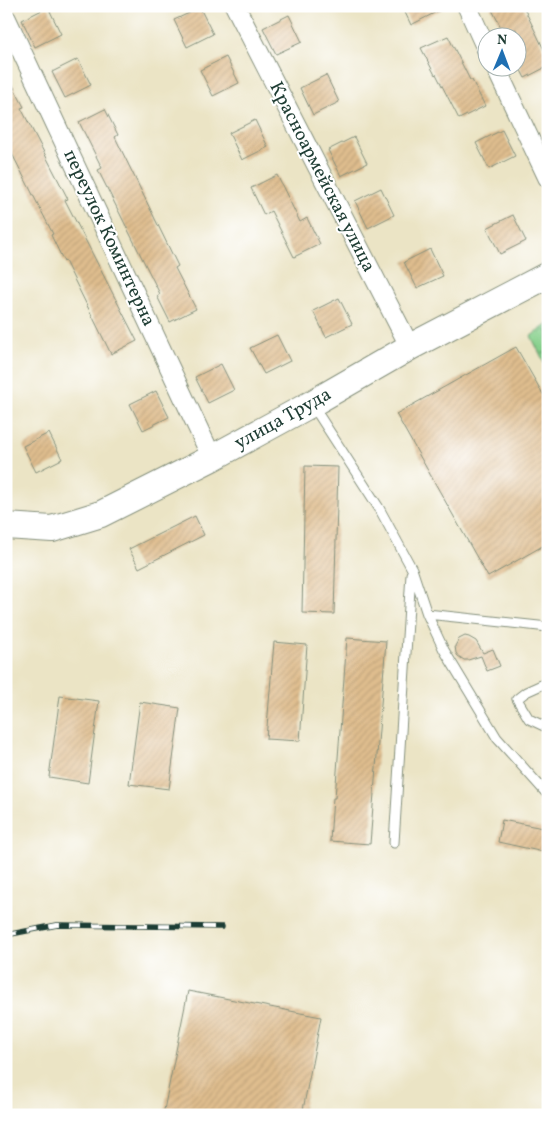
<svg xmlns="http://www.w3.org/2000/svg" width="554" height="1121" font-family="Vollkorn,serif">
<defs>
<pattern id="park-crowns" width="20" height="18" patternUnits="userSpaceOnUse" patternTransform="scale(1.25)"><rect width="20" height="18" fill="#87d08c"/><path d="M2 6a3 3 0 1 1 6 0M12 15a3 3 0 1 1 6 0" fill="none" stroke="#6eaa73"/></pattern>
<pattern id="building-hatch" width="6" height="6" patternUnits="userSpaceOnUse" patternTransform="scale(1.25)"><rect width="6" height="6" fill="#dfbd8e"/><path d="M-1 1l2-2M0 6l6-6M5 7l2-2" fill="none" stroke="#bfa37b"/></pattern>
</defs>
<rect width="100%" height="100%" fill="#fff"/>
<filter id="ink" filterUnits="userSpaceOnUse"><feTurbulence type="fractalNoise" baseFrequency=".02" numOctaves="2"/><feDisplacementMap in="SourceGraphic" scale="10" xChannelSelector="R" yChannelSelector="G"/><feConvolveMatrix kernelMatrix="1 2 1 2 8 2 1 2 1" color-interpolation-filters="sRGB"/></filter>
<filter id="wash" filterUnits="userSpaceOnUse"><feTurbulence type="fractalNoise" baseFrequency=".0096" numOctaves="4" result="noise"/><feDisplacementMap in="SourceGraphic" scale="20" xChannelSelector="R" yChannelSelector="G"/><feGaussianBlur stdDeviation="1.12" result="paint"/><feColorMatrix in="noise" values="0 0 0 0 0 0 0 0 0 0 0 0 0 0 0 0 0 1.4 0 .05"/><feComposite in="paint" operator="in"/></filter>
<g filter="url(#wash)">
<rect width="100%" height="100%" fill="#ebe4c5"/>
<path fill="url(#park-crowns)" stroke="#538660" d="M548,324V370L531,336Z"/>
<g id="blocks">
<path fill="url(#building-hatch)" d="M402,6H448L411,25Z
M490,6H523L548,58V66L525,78L516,61V29L505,35Z
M48,7L61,34L35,47L22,20Z
M200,8L213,34L187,47L174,20Z
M289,15L302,42L276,54L263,28Z
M448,36L470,80H472L485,106L459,119L436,74L435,75L421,48Z
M226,57L239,83L213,96L200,70Z
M78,59L91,85L65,98L52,72Z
M6,72L24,107L21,108L68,199L65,200L137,341L111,354L65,261L64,262L51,235L53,234L6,142Z
M326,75L339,102L313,115L300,88Z
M105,109L118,135L115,137L178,266L175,268L196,309L170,322L157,296L160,294L98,170L102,168L79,122Z
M255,120L268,147L242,160L229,133Z
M502,130L515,156L489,169L476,143Z
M354,137L367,163L341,176L328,150Z
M277,175L300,222L307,218L320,244L294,257L271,211L264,215L251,188Z
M381,188L394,215L368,228L355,201Z
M513,215L526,241L500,254L487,228Z
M430,249L443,276L417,288L404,262Z
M339,298L352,324L326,337L313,311Z
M277,335L290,361L264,374L250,348Z
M516,347L548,403V543L488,577L396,414Z
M221,364L234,390L208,403L195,377Z
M156,391L169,417L143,430L130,404Z
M49,433L62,459L36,472L23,446Z
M305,466L338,467L334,614L302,613Z
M195,516L204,535L139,568L129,549Z
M465,636L469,637L476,641L483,653L493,649L500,666L487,671L481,656L468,660H464L458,656L456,653L455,646L459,639Z
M347,638L386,641L370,844L330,841L333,798H335Z
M274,642L307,645L300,741L266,739Z
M60,696L99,701L88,783L49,777Z
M140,702L180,708L169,789L129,784Z
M502,820L548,829V853L498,842Z
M188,991L321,1017L302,1115H163Z"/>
</g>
</g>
<g filter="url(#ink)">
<use href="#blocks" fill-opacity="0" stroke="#85907c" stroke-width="1"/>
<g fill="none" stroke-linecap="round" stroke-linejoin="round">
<g stroke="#85907c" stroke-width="11">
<path id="lane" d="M313,406L379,508L412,569L427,614L444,650L497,738L548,795
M427,614L548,627
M548,682L526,692L517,699L529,719L548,728
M394,843L411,574"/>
</g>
<g stroke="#85907c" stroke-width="21">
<path id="street" d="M235,6L410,347
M467,6L486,48
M6,18L212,458
M496,68L548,178"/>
</g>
<g stroke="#85907c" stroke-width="28">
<path id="secondary" d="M6,526L52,529L101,514L212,458L311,404L410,347L548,275"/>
</g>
<use href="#lane" stroke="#fff" stroke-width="9"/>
<use href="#street" stroke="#fff" stroke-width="19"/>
<use href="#secondary" stroke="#fff" stroke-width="26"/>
<g stroke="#1f3d34" stroke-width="5.5">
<path id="rail" d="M6,935L57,925L222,927"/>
</g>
<use href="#rail" stroke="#fff" stroke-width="4" stroke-dasharray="11" stroke-linecap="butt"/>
</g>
</g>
<g text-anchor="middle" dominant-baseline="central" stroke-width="4" stroke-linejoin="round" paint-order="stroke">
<g font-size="19" fill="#1f3d34" stroke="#fff">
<text transform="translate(322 177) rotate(63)">Красноармейская улица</text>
<text transform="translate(109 238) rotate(65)">переулок Коминтерна</text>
<text transform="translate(283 419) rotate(-29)">улица Труда</text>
</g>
</g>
<rect width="554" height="1121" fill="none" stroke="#fff" stroke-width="25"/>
<g transform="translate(502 52) rotate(1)"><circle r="24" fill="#ffffff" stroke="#a5b1ae"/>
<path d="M0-4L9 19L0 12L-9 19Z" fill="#1f6fb2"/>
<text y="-8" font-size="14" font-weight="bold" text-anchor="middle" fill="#1f3d34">N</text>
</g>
</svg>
